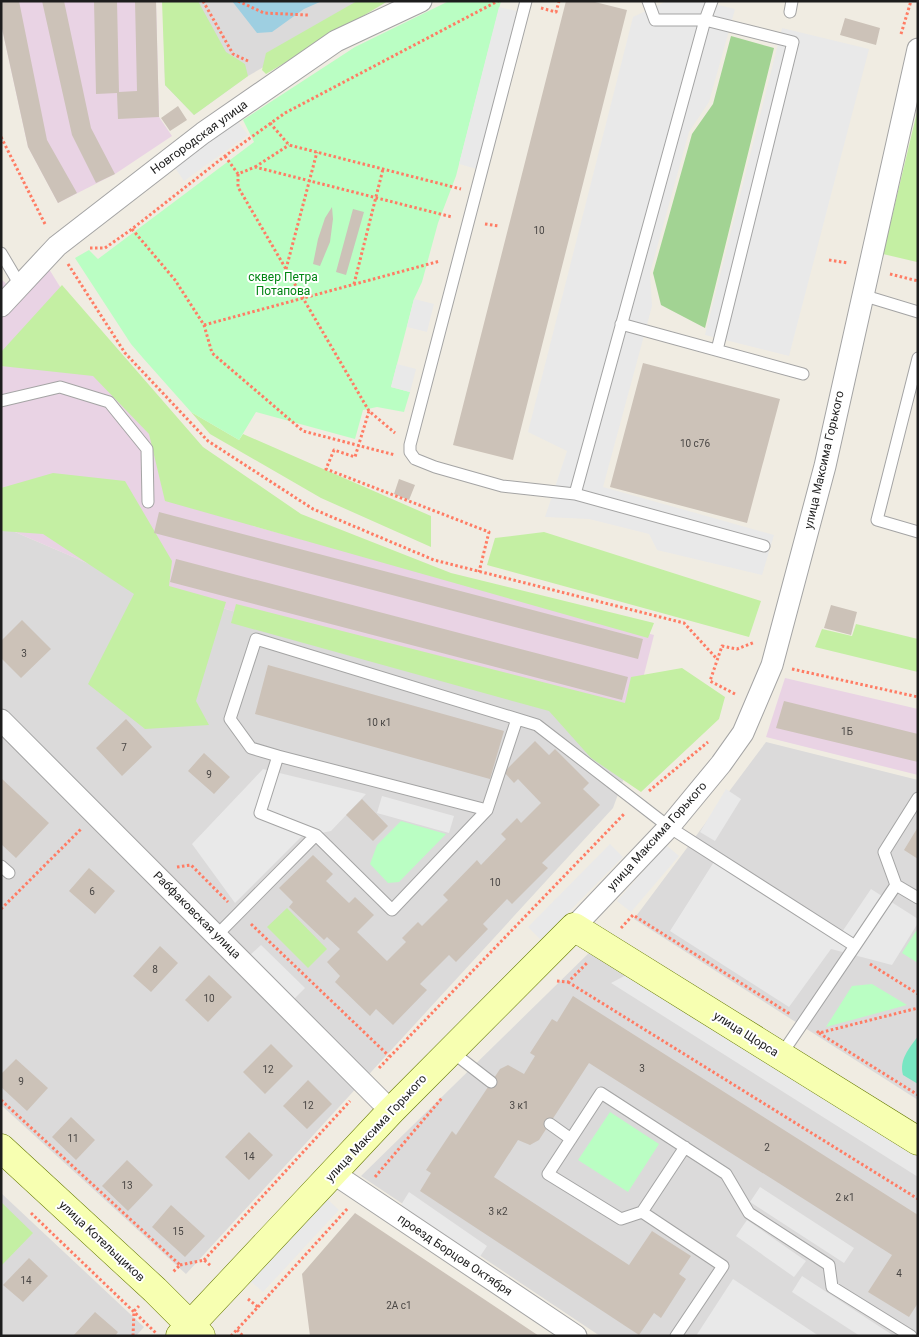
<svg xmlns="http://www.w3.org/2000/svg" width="919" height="1337" font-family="Roboto,sans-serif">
<rect width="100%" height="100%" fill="#f0ece2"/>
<path fill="#dbdada" d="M163,1H378L248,76L194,115L165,85Z
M1,526L129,581L631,726L632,756L613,808L186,1274L1,1105Z
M766,742L918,780V1100L634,919Z
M594,948L918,1157V1336H600L361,1176Z
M1,1193L144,1327L136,1336H1Z"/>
<path fill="#e9d3e4" d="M1,1H156L159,117L172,136L115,174L58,203L28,147L1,24Z
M49,269L104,358L253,526L654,635L631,726L129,581L1,526V279L23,299Z
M785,678L918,709V775L766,737Z"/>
<path fill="#c4efa3" d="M162,1H198L226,52L245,64L248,76L194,115L165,85Z
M357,1H388L266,74L262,70L266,53Z
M918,108V261L917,262L883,254Z
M62,285L203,447L301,514L451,573L654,623L648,638L165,501L149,434L93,376L1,366V352Z
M191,412L239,440L243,434L431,516V547L321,498L210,434Z
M53,473L125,481L172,561L169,586L226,602L196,701L209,725L145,729L88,684L134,594L43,534L1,531V488Z
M544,532L761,601L749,637L487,565L495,538Z
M236,604L625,703L631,677L682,668L725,697L719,719L641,792L591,758L549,711L231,623Z
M856,624L918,639V672L815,647L822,629L852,636Z
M287,908L327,949L308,968L267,927Z
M1,1202L33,1233L1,1266Z"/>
<path fill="#a2d393" d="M731,36L774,48L705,328L661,305L653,273L692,134L713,104Z"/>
<path fill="#bafec3" d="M449,1H501L456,176L438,223L422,282L414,299L391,387L410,392L404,412L377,407L363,410L355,439L256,412L239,440L191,412L143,358L131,344L75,258L89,250L98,259L254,142L243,120L355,47Z
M401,821L446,834L399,882L388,883L370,864L377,845Z
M918,928V963L902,953Z
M872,984L907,1005L826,1027L852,986Z
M610,1112L659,1144L628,1192L578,1160Z"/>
<path fill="#78e6c2" d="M918,1036V1084L903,1075C899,1059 909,1049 918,1036Z"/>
<path fill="#e9e9e9" d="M667,1H702L735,9L709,102L689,132L650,273L652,306L603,487L774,535L762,575L657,550L649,534L589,519L545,517L567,451L528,432L633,17Z
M499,7L517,11L477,169L459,164Z
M782,28L869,49L789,356L705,335Z
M237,120L248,135L184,181L173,165Z
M414,299L434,304L427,332L407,327Z
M397,364L416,369L410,392L391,387Z
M263,769L366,794L331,831L301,837L235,903L192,844Z
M726,789L741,799L715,841L700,832Z
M382,796L454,816L449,833L377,813Z
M610,844L623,857L541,940L528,927Z
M666,845L679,856L631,912L617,901Z
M719,854L842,932L871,889L918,919V923L892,965L831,949L789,1007L670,931Z
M261,945L305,988L293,1000L249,956Z
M630,973L918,1154V1177L611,983Z
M760,1187L854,1248L844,1263L750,1202Z
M409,1192L487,1246L479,1258L401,1205Z
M326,1198L339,1210L263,1292L249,1280Z
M747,1220L806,1261L794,1277L736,1236Z
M802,1276L894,1336H860L792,1292Z
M733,1279L819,1336H696Z"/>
<path fill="#9ecfe1" d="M232,1H322L304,9L272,32L257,33Z"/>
<path fill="#ccc2b8" d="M1,1H19L47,140L77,193L58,203L28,147L1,24Z
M42,1H64L91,128L115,174L96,183L72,135Z
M94,1H117L119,92L137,91L135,1H156L159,117L118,119L117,93L96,94Z
M566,1H591L627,10L513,460L453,445Z
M845,18L880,28L876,45L840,35Z
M178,106L187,120L170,131L161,118Z
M332,207L333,219L330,242L320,266L313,264L318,239L325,218Z
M353,209L364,212L346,275L336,272Z
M643,363L780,399L747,523L610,487Z
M399,479L415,485L409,500L394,494Z
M159,512L643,639L638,659L154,533Z
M176,559L628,677L622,700L170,582Z
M831,605L857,612L851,635L824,628Z
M22,620L51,649L21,678L1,658V641Z
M268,665L504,731L490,779L255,714Z
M784,701L918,734V762L776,728Z
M126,719L152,747L122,776L96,748Z
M535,741L549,755L555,749L589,783L583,789L600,805L542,863L548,868L512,904L507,899L483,924L488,929L456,962L449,955L420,984L427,990L393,1025L376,1009L370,1016L335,982L340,976L327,962L340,949L327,937L324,940L289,907L293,902L279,888L313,855L333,874L326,881L349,903L355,897L374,915L357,932L387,961L406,942L402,938L418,922L422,926L448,900L443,895L477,860L481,865L506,839L501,834L517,818L521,823L541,803L518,779L514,783L504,772Z
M204,753L230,777L214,794L188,771Z
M1,778L49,823L16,858L1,844Z
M362,799L388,826L373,841L346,815Z
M918,827V859L904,850Z
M89,868L115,891L95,914L69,891Z
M160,946L178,963L151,992L133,976Z
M209,975L232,997L208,1022L185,1000Z
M573,996L918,1215V1303L909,1317L868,1292L892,1255L589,1063L539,1140L530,1145L518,1140L494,1177L629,1265L652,1231L691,1256L679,1274L686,1279L661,1318L654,1313L639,1335L420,1191L431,1173L426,1170L452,1131L456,1135L500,1069L508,1065L524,1074L535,1056L530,1053L552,1019L557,1022Z
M271,1044L293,1066L265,1094L243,1072Z
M16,1059L48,1088L27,1111L1,1087V1074Z
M308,1080L332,1104L307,1129L283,1106Z
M71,1117L95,1140L76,1160L52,1137Z
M249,1132L273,1155L249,1180L225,1157Z
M127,1160L153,1185L128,1211L102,1186Z
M171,1205L205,1236L185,1257L152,1227Z
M355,1213L539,1336H310L302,1274Z
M29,1258L48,1276L23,1302L3,1285Z
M95,1312L118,1332L115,1336H73Z"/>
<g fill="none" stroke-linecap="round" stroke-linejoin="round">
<g stroke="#a4a4a4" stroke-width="13">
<path id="lane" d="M526,1L410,445V452L415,459L435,467L502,486L575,494L705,20H655L648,1
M712,1L705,20L793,42L717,350
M790,12L792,1
M1,253L20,285
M862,295L918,312
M621,324L803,374
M918,358L877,520L918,532
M1,401L60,387L109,402L147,449L148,502
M575,494L764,546
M278,756L251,748L230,719L256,639L537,725L669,827L855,946L896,885L918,898
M487,810L517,719
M1,866L9,873
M896,885L884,852L918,798
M217,935L316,835L260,813L278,756L487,810L392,910L316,835
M451,1051L491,1082
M781,1055L855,946
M550,1124L571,1139
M642,1212L685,1147
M676,1336L723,1266L642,1212L621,1219L548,1174L601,1093L726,1174L749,1213L829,1265L832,1287L911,1336"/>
</g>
<g stroke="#a4a4a4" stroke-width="23">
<path id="street" d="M1,306L57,246L203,133L336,41L421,1
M1,720L391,1111
M574,927L669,827L721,764L743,733L772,665L825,466L918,49
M333,1173L576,1336"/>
</g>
<g stroke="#657900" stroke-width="29">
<path id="secondary" d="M1,1148L155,1290L201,1336
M180,1336L391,1111L574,927L918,1141"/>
</g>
<path stroke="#ff7c64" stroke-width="3" stroke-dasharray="2.5 2.5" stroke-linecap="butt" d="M203,1L233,54L248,61
M238,1L264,13L308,15
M541,8L556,12L559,1
M901,34L911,1
M270,123L289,145L461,189
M1,137L46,226
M225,156L238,174L255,167L452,217
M255,167L289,145
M238,174V187L369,411L395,433
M485,224L499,226
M132,229L175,280L204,325L212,353L303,431L395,455
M90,248H105L132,229L225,156L285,113L498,1
M829,260L848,263
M68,264L125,353L208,441L313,509L434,560L684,623L717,659
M286,269L317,152
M890,274L918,281
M354,284L383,169
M204,325L440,261
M369,411L355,457L334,450L326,469L489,532L479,572
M792,669L918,697
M735,694L710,681L722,646L737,649L755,642
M649,791L708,742
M177,867L191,865L228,902
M1,909L81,829
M251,924L389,1056
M621,928L633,915L790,1014
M870,964L918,994
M557,981L568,982L587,963
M568,982L918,1199
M817,1031L819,1033L918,1008
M819,1033L918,1095
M379,1068L624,814
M1,1100L180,1265L173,1272
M375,1177L442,1098
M31,1213L157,1334
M204,1260L350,1101
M180,1265L204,1260L211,1266
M258,1307L348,1208
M237,1330L243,1336
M133,1336L134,1311L139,1306
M231,1336L258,1307L248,1299"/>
<use href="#lane" stroke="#fff" stroke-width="11"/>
<use href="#street" stroke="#fff" stroke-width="21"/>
<use href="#secondary" stroke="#f7ffb1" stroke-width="28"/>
</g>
<g text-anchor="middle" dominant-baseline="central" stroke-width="4" stroke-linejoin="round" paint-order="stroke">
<g font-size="10" fill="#494644">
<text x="539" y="230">10</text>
<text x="695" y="443">10 с76</text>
<text x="24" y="653">3</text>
<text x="379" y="722">10 к1</text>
<text x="847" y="731">1Б</text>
<text x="124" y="747">7</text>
<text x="209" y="774">9</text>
<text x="495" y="882">10</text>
<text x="92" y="891">6</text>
<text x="155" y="969">8</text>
<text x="209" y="998">10</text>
<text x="642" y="1068">3</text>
<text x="268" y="1069">12</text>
<text x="21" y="1081">9</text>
<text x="308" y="1105">12</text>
<text x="519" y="1105">3 к1</text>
<text x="73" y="1138">11</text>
<text x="767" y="1147">2</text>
<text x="249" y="1156">14</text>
<text x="127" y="1185">13</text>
<text x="845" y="1197">2 к1</text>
<text x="498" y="1211">3 к2</text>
<text x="178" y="1231">15</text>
<text x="899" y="1273">4</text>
<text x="26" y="1280">14</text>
<text x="399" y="1305">2А с1</text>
</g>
<g font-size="12" fill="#1d1d1d" stroke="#fff">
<text transform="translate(199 137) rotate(-36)">Новгородская улица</text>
<text transform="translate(824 460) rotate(-77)">улица Максима Горького</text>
<text transform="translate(657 836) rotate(-48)">улица Максима Горького</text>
<text transform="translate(197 915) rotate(45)">Рабфаковская улица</text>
<text transform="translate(746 1034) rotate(32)">улица Щорса</text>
<text transform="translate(376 1128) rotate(-47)">улица Максима Горького</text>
<text transform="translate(102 1241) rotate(43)">улица Котельщиков</text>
<text transform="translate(455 1255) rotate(34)">проезд Борцов Октября</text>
</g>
<g font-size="12" fill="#018513" stroke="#fff">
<text x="283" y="277">сквер Петра<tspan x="283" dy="14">Потапова</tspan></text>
</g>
</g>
<rect width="919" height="1337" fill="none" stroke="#1d1d1d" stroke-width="5"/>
</svg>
